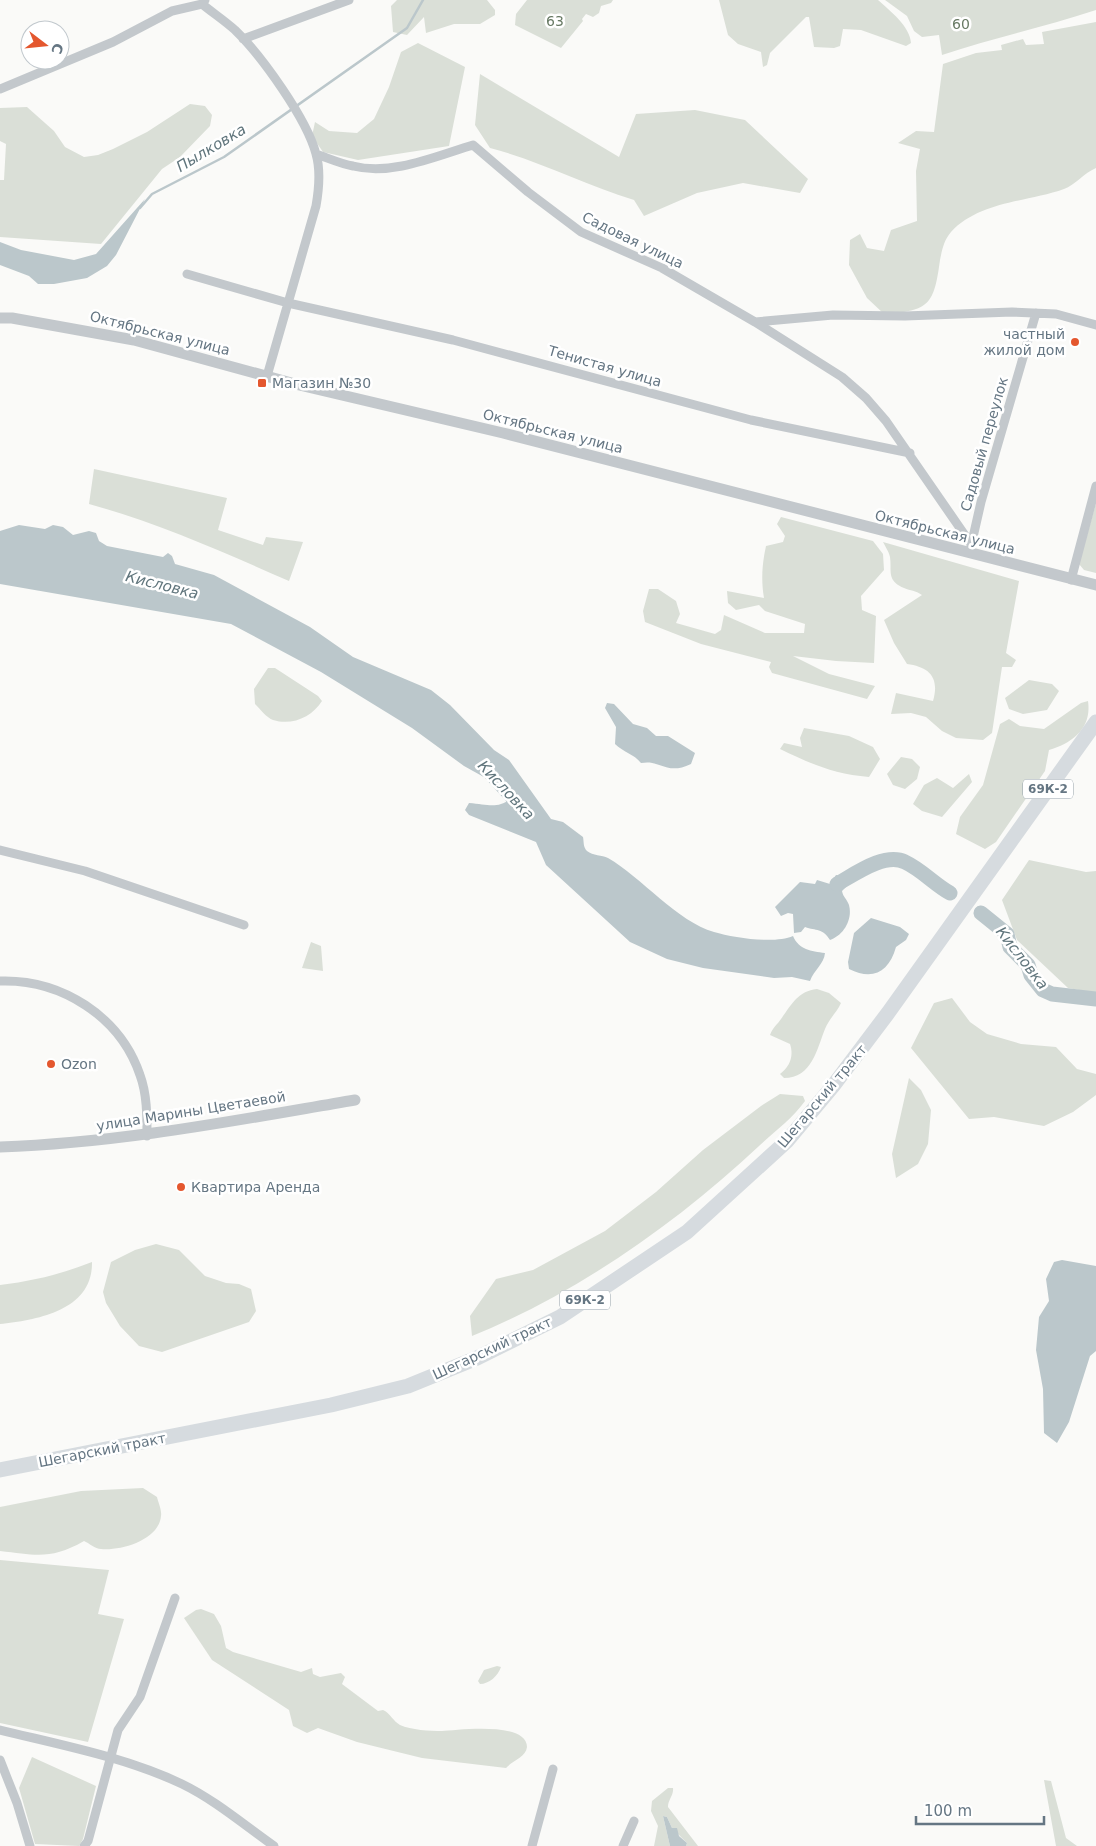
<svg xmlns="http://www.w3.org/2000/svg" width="1096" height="1846" font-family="'DejaVu Sans',sans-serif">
<rect width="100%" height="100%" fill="#fafaf8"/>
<path fill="#dadfd7" d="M397,0H487L495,10V15L480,24H454L426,33L424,17L407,35L393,32L391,6Z
M527,0H613L611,3L601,6L599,13L593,17L586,14L582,19L583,21L561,48L515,25L516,14Z
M719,0H878C890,11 910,26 911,43L906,46L861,30L843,29L840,46L834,48L814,47L809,17H806L770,53L767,65L763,67L761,52L738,44L728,35Z
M885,0H1096V10C1045,27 993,38 942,55L939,35L922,37L914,31L907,16Z
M1096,22V168C1084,173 1075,185 1064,189C1028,202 980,201 951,232C944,240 942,250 940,260C934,304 930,311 884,314L867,298L849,265L850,240L860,234L867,248L884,251L891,230L917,221L916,171L920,149L898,143L916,131L934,132L943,64L976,53L1002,50L1001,45L1023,39L1026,45L1044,44L1042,32Z
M418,43L465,67L449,146L358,160L323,152L312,136L315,122L329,131L357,133L374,119L389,87L401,52Z
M480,74L619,157L636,114L695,110L745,120L808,179L800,193L743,183L697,193L644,216L634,200C585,185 540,161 490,148L475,125Z
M190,104L205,106L212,115L210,126L180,157L162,169L101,244L0,237V180H4L6,144L0,141V108L27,107L54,131L65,147L84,157L98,155L113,149L147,132Z
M94,469L227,498L218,530L263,545L266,537L303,542L289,581C223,552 158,523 89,504Z
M1096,503V573L1084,570L1079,564Z
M781,517L873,541L883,554L884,570L861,596L862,610L876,616L874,663L836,661L793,656L829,674L875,686L867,699L772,673L769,667L771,662L701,644L645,622L643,611L649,589H658L676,601L680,614L676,623L715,634L721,630L724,615L765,633H804L805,624L765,611L759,605L736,610L728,603L727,591L764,598C761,580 762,564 766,546L783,542L785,536L777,524Z
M883,542L1019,581L1006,653L1016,660L1012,667H1002L992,733L983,740L956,738L942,731L926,717L911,713L891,714L896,693L933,701C940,677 929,667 907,664L894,643L884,620L922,595C915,590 911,591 904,588C886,581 892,570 890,557C889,552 885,546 883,542Z
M268,668H275L318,696L322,701C312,717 292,726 273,720C267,718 260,709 255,704L254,689Z
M1029,680L1052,684L1059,691L1047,710L1023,714L1009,709L1005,698Z
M1088,701C1092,728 1073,743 1049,750L1045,771L996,842L985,849L956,834L960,817L983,785L1000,724L1009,719L1020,726L1044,729L1081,703Z
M804,728L849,736L873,747L880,759L869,777C834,774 811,764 780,749L784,743L802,747L800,738Z
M901,757L912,759L920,767L917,779L905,789L893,785L887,774Z
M969,774L972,782L942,817L922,811L913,804L924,785L937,778L953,788Z
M1029,860L1086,872L1096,871V993L1068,988L1017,940L1002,900Z
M311,942L321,946L323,971L302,968Z
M817,989L829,993L841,1003C837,1012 829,1019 825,1029C817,1049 812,1078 784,1078L780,1074C790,1066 794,1056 790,1044L770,1035C773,1027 777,1025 781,1019C792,1004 798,991 817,989Z
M952,998L970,1022L987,1034L1021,1044L1056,1047L1077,1069L1096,1074V1095L1073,1112L1044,1126L994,1117L969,1119L911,1048L934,1003Z
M909,1078L921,1090L931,1110L928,1144L918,1164L896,1178L892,1154Z
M780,1094L803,1096L805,1101C793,1118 774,1132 759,1146C677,1223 576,1294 472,1336L470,1316L496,1279L533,1270L605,1231L656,1192L703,1150L761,1106Z
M156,1244L179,1250L205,1276L226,1283L239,1284L251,1289L256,1311L249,1322L162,1352L139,1346L120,1326L106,1303L103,1292L111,1262L135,1250Z
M92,1262C93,1310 38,1320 0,1324V1285C33,1281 62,1274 92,1262Z
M143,1488L157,1497C158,1502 162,1510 161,1516C159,1540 121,1551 101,1549C95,1549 89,1543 84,1541C51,1560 36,1555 0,1551V1507L81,1491Z
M0,1560L109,1570L98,1614L124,1619L88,1742L0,1723Z
M201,1609L214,1614L221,1626L226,1648L233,1652L301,1672L312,1668L313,1674L320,1677L341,1673L345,1677L342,1684L378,1711L383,1710C390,1713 393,1721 400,1725C411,1730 430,1731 442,1731C457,1730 527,1721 527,1747C526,1757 512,1761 506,1768L422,1758L357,1742L318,1728L307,1733L293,1726L289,1710L212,1660L184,1618L196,1610Z
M497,1666L501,1667C498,1676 489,1684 480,1684L478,1681L484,1670Z
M32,1757L96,1786L83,1839L79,1846L35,1844L19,1788Z
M1044,1780L1051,1781L1066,1838L1077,1846H1056Z
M668,1788H673C674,1795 668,1800 668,1807L698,1846H686L687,1843L672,1828L667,1817L663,1816L670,1846H654L658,1826L651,1811L652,1801Z"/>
<path fill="#bbc7cb" d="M145,199L116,255L107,266L87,278L54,284H38L29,276L0,265V242L21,250L74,260L96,254Z
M19,525L45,529L53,525L63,527L73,535L89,531L96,533L99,541L107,546L163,557L168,553L172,556L175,564L214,575L310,627L353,657L431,690L450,705L494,750L509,760L551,819L563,822L583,837C584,842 583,847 587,851C593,856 602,855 608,858C641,877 678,922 714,932C734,938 775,944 793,936C799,950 811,951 825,953C824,964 814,970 810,981L792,977L774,978L703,968L667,959L630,942L546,865L536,842L469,815L465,810L469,803C492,805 500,810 517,793L511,787L491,781L464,766L412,728L321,672L231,624L0,584V531Z
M607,703L614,704L633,724L647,728L656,736H668L695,753L691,764C666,776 661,759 641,763C634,754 623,752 615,744L616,727L605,708Z
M849,873L854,874L852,881L842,891C843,897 847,899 849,905C853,920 843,936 830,940C823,928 816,931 805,927L801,932L794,933L793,914L788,913L781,916L775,907L800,882L815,884L817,880L830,884L836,875L842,876Z
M871,918L900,927L909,934L906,940L896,947C889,972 873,981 849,969L848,962L854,933Z
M1062,1260L1096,1266V1351L1090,1356L1069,1422L1057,1443L1044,1433L1043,1389L1036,1350L1039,1317L1049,1301L1046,1279L1054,1262Z
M663,1816L667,1817L672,1828H677L679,1836L687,1843L686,1846H670Z"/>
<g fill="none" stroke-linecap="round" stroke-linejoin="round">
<path stroke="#bbc7cb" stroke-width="2.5" d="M140,208L152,194L224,157L407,28L423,0"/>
<path stroke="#bbc7cb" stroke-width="15" d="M487,769L525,811
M837,884C855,874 885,852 905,862C922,870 934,884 950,893
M981,913L1007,934L1010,947L1028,965L1031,975L1043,990L1052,994L1096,999"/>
<path stroke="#c3c8cc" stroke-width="9" d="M202,4C213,13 225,21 235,30C261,55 307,119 316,154C321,171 319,189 316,206L267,376
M243,39L349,0
M0,89L113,42L172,11L202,4L205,0
M316,154C328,158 341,164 353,166C392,176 436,156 473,145L528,192L581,232L662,268L755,322L842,377L866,398L886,421L971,544
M187,274L288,303L453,340L751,420L910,453
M755,322L833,315L905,316L1012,312L1056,314L1096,325
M971,546L981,502L1036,313
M1071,580L1096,486
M0,850L85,871L244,925
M0,981C61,979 120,1016 140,1075C147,1094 147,1115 147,1136
M0,1730C61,1745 125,1757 182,1784C215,1800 244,1825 274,1846
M0,1760L17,1803L30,1846
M84,1846L88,1841L118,1730L140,1697L175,1598
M532,1846L553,1769
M623,1846L634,1821"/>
<path stroke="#c3c8cc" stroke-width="11" d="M0,318H12L134,340L295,384L503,433L1096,585
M0,1147C120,1143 237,1120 355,1100"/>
<path stroke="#d6dbdf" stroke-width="15" d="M0,1470L331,1405L408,1386L477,1358L560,1317L687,1232L787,1141L833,1086L888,1013L1096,722"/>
</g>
<g fill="#e4572e" stroke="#fff" stroke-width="2">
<circle cx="1075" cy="342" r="5"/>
<rect x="257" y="378" width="10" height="10" rx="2.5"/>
<circle cx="51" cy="1064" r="5"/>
<circle cx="181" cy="1187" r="5"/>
</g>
<g text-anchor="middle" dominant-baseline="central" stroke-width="5" stroke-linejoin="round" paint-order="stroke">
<g fill="#fff" stroke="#939fa8" stroke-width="1">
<rect x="1023" y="779.5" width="50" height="19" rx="4"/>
<rect x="560" y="1290.5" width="50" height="19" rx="4"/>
</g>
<g font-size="12" font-weight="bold" fill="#657683">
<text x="1048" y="789">69К-2</text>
<text x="585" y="1300">69К-2</text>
</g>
<g font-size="14" fill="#687a64" stroke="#fff">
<text x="555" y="21">63</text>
<text x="961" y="24">60</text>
</g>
<g font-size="14" fill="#657683" stroke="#fff">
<text transform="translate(633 240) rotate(26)">Садовая улица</text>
<text transform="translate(160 333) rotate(14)">Октябрьская улица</text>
<text transform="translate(605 366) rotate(16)">Тенистая улица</text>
<text transform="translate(553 431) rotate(14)">Октябрьская улица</text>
<text transform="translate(984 444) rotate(-74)">Садовый переулок</text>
<text transform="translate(945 532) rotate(14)">Октябрьская улица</text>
<text transform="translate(822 1096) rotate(-50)">Шегарский тракт</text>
<text transform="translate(191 1111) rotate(-9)">улица Марины Цветаевой</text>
<text transform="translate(492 1348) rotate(-25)">Шегарский тракт</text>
<text transform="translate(102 1450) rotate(-11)">Шегарский тракт</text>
</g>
<g font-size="14" fill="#657683" stroke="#fff" text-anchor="start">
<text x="1065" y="334" text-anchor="end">частный<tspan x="1065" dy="16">жилой дом</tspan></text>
<text x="272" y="383">Магазин №30</text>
<text x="61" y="1064">Ozon</text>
<text x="191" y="1187">Квартира Аренда</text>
</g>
<g font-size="15" font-style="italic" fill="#60757c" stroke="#fff">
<text transform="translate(211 148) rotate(-31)">Пылковка</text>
<text transform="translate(162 585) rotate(14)">Кисловка</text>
<text transform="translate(506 790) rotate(47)">Кисловка</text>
<text transform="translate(1022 958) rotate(52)">Кисловка</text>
</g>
</g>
<g transform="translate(45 45) rotate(106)"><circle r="24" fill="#ffffff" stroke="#c1c8cd"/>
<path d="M0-4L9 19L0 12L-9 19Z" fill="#e4572e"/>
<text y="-8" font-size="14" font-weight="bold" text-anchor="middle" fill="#657683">С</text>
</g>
<path d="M916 1816v8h128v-8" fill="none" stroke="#657683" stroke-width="2.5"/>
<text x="924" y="1816" font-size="15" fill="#657683" stroke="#ffffff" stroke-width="4" paint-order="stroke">100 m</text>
</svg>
